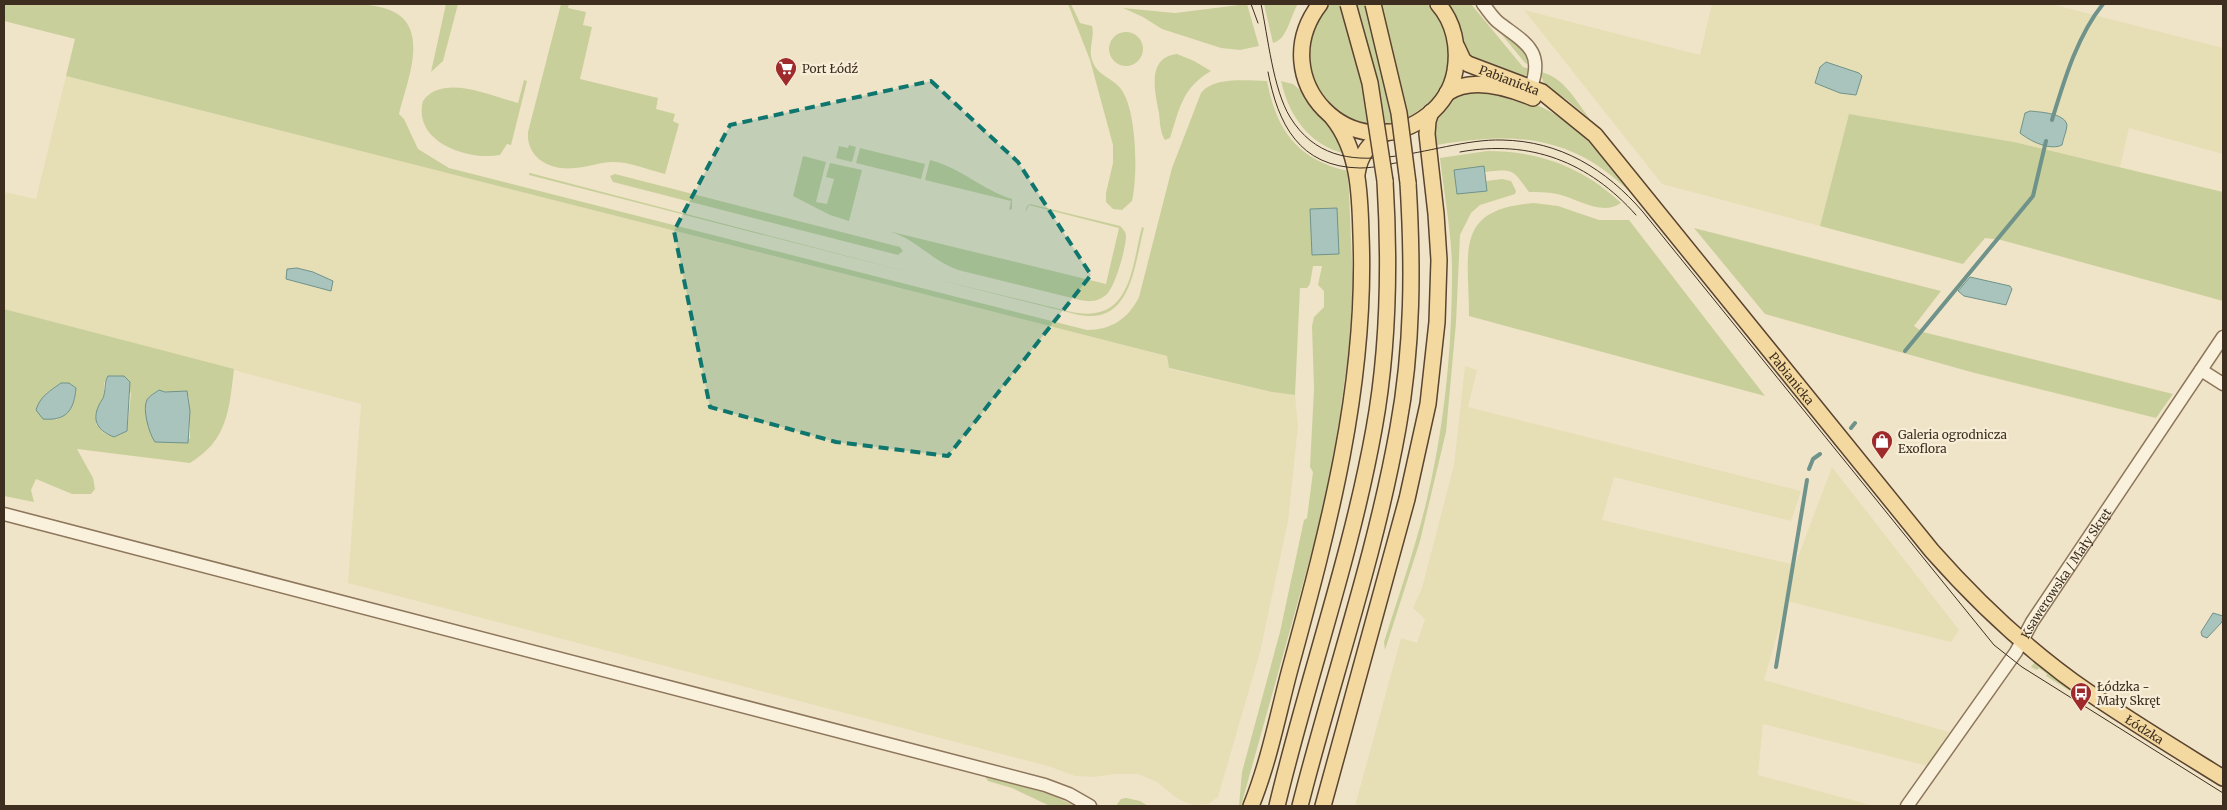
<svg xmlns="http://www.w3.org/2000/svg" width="2227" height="810" font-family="Merriweather,serif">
<rect width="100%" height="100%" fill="#f0e4c8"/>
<path fill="#e6deb5" d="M1712,4H2051L2223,48V154L2129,128L2120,167L2014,142L1849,114L1820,226L1662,184L1524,10L1700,55Z
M66,76L1167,356L1169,369L1272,392L1295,395L1298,426L1288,521L1260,652L1218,797L1208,804L1193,805L1178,799L1157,782L1138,774H1116L1093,777L1075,776L1048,766L348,583L361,404L4,309V192L36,199Z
M1465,366L1477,370L1468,407L1801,491L1791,521L1614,477L1602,520L1795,565L1832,467L1959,630L1951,642L1787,601L1764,680L1949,732L1928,766L1763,724L1758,775L1874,806H1355L1401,638L1417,643L1425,619L1413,608L1422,588L1454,465Z"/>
<path fill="#c9cf9b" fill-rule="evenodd" d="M4,4H364C374,6 385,7 394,12C430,30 406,84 399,114L404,119L418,149L449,168L1087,330C1111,330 1128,319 1139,297L1172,168L1201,93C1214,76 1248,81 1267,81C1277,131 1297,159 1348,171L1353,284L1349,347L1340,416L1329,480L1314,544L1241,806H1239L1242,772L1280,632L1304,520L1307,518L1313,472L1310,467L1314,389L1312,326L1314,317L1324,307V291L1318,285L1322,266H1313L1310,284L1307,288H1300L1295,395L1272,392L1169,368L1167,356L66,76L75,39L4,21Z
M446,4H458L443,61L431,72Z
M561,4H569L568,8L586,12L583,25L592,27L580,79L658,98L656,109L675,114L673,121L679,124L665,174C649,170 630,162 613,162C600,162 588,167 575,168C550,171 526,158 528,132Z
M1068,4H1071L1080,23L1092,26C1095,37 1088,48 1092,60C1097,76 1112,77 1121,89C1137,110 1138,176 1132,201L1122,210L1113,209L1106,202V193L1113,163V145L1090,60Z
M1247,4L1259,46L1240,50L1221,48L1162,29L1143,17L1123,8L1175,13Z
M1264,4H1298C1290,16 1288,39 1273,43Z
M1330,4H1427L1429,6C1506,98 1344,184 1311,70C1304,47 1314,20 1330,4Z
M1448,4H1471L1523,67L1530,69L1527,75L1521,77L1472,61L1465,49L1458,22Z
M1494,25L1523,45L1531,65L1525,63Z
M1109 49a17 17 0 1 1 34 0a17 17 0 1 1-34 0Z
M1177,54L1194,61L1211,71C1182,88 1180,108 1170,138L1165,140C1160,133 1160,121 1159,113C1155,93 1146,57 1177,54Z
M1541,72C1564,77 1576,101 1590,119L1566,99L1544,86Z
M524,80L527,81L511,145L507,144L500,155C468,161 412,142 423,101C442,73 491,96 518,103Z
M1281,81L1293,84L1299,89L1312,109L1334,129L1346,154C1309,145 1289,116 1281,81Z
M1477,89C1493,93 1510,95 1526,101C1572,116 1601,153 1630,189L1631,193C1571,134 1514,132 1437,145L1435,126L1439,115L1456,95Z
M1849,114L2014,142L2223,192V301L2001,240L1985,238L1963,264L1820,226Z
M849,145L856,147L852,162L836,158L839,146L848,148Z
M860,148L925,164L921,179L856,163Z
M1487,151C1539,151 1583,167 1621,203C1603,216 1579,200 1561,195C1550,192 1540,192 1529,192C1512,169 1514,169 1485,172L1484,167L1487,191L1486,181L1502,179L1511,181L1516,191L1515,194L1480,205L1471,213L1460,235L1456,323L1446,432L1420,541L1385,650L1384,642C1395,607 1407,572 1417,537C1442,451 1452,361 1452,271C1452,234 1444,195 1440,158Z
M803,156L826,162L816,202L827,204L834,179L826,177L830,163L862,170L849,221L830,215L793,196Z
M930,160C959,167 983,190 1012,199V209L1009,210L1011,201L925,180Z
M529,173H530L912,273L529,175Z
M615,174L900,247L903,251L898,255L613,182L610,176Z
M1534,203L1558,206L1599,220H1629L1765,396L1469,316C1469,252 1453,209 1534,203Z
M1030,204L1120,226C1123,229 1126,232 1126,236C1126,248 1115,288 1106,295C1097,302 1090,302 1080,300L958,270C932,261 915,238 888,231L1106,284L1119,228L1029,205L1025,213L1027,206Z
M1142,227L1144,228C1134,265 1132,325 1079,315L935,279L1072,312C1131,324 1131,269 1142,227Z
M1694,228L1941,291L1914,326L1923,332L2173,394L2156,418L1971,372L1765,314Z
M4,309L234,369C229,410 228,440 190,463L77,449L93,478L95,489L91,494H72L36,479L31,490L34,502L4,496ZM108,376H124L131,394L127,431L114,437L104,433L96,424L99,405L104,396V383ZM61,383H69L76,388C75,404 70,412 56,420L46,393ZM159,390L189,397L190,439L147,416C143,401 148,399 159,390Z
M2035,662L2086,701L2046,676L2047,674L2039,668L2037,670L2031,667Z
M984,775L1052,795L1075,806H1050L1012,788L988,781Z
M1126,798L1140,801L1148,806H1116L1121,799Z"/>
<path fill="#a9c4bc" stroke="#6f938a" d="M1826,62L1859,73L1862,76L1856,95L1840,93L1815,83L1820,67Z
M2030,111C2039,112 2065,113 2067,125C2067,130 2063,139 2062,145C2050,151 2030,141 2020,133L2025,113Z
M1484,166L1487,191L1457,194L1454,170Z
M1337,208L1339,254L1312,255L1310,209Z
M297,268L313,272L333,281L331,291L286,279L287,269Z
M1970,277L2010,286L2012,289L2006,305L1964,296L1958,291Z
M108,376H124L130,382L127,431L114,437C99,431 91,422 99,405C100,402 104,398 104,395C106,387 104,383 108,376Z
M61,383H69L76,388C74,411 66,421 43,419L36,410C40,396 50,391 61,383Z
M159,390L165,392L187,391L190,411L188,443L155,442C149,434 142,408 147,400C149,396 155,393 159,390Z
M2213,613L2223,616L2222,622L2207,638L2202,636L2201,632Z"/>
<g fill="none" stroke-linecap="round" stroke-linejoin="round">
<path stroke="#6f938a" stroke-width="4" d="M2052,120C2064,81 2077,36 2103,4
M1905,351L2033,196L2046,141
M1851,428L1855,423
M1809,469L1813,459L1820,454
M1776,667L1807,480"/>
<g stroke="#8d765c" stroke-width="15">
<g id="minor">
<path d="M1483,4C1488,10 1492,17 1498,22C1523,42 1545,49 1531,87"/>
<path d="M2201,370L2223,384"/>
<path d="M4,514L1045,785L1069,794L1090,806"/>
<path id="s1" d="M1907,806L2016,652L2032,622L2223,337"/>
</g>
</g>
<g stroke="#5b4430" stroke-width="18">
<g id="major">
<path d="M1320,4C1262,79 1353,173 1428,115C1442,104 1452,88 1455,71C1459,47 1454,22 1438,4"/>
<path id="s2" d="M1457,47L1463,60L1468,64L1542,92L1595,135L1932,551C1978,603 2030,652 2088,692C2132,722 2178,750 2223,778"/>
<path d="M1447,93C1472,76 1507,87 1533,98"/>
<path d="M1357,174C1360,154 1370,142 1387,132"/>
<path d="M1251,806C1269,762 1278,714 1290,669C1329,526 1367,384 1361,235C1360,194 1359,150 1332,117"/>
<path d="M1277,806C1307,680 1351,557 1374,429C1389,347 1390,264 1385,181"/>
<path d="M1300,806C1332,680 1375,557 1398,428C1413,347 1413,265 1408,183"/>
<path d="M1323,806L1407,499L1428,404L1437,322L1439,260L1436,214L1427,134L1428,121L1431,112"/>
</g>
</g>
<use href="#minor" stroke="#faf1dc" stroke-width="12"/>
<use href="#major" stroke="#f3d9a0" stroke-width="15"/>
<path stroke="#3d2e20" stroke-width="1" d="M1251,4L1258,23
M1261,4C1268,37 1273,89 1290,117C1338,195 1433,138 1502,140C1560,141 1606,169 1643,212L1994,645L2022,667L2223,793
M1268,72C1278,124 1299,167 1360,168C1375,168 1390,164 1405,161
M1460,152C1530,139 1589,162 1636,215"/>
<g stroke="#5b4430" stroke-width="18" stroke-linecap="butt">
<path id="major-bridge" d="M1348,4L1370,83L1385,181
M1373,4L1399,113L1408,183"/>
</g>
<use href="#major-bridge" stroke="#f3d9a0" stroke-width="15"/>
</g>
<path fill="#0f766e" fill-opacity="0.2" stroke="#0f766e" stroke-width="4" stroke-dasharray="10 6" stroke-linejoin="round" d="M931,81L1018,162L1091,275L948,456L836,442L710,407L674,231L730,125Z"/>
<defs>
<g id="supermarket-pin" transform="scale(1.125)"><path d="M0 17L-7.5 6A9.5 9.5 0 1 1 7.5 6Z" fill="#9e2a2b" stroke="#f7eed8"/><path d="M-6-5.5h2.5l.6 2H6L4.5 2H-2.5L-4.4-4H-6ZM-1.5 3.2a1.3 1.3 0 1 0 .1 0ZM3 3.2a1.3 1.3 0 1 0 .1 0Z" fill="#fff"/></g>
<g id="shop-pin" transform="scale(1.125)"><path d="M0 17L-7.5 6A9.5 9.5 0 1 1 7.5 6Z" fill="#9e2a2b" stroke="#f7eed8"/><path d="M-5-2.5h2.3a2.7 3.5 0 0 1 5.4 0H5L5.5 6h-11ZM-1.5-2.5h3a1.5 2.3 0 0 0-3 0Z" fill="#fff"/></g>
<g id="bus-pin" transform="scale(1.125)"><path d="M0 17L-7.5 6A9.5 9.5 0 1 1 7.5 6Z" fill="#9e2a2b" stroke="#f7eed8"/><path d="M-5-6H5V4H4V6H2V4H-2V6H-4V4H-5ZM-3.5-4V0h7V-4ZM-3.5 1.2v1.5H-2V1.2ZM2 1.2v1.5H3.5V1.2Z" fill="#fff"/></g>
</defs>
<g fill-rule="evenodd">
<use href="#supermarket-pin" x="786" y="68"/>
<use href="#shop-pin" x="1882" y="441"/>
<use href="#bus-pin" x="2081" y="693"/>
</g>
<g text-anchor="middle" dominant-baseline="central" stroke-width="4.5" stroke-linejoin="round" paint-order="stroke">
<g font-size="12" fill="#3d2e20" stroke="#f7eed8" text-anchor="start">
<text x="802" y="68">Port Łódź</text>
<text x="1898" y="434">Galeria ogrodnicza<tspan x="1898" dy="14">Exoflora</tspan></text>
<text x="2097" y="686">Łódzka -<tspan x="2097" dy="14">Mały Skręt</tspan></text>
</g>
<g font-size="12" fill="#3d2e20" stroke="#f7eed8">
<text stroke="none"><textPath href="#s2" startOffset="65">Pabianicka</textPath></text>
<text stroke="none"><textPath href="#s2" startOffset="481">Pabianicka</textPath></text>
<text stroke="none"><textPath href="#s1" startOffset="282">Ksawerowska / Mały Skręt</textPath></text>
<text stroke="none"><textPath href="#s2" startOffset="982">Łódzka</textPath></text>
</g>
</g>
<rect width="2227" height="810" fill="none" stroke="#3d2e20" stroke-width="10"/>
</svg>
